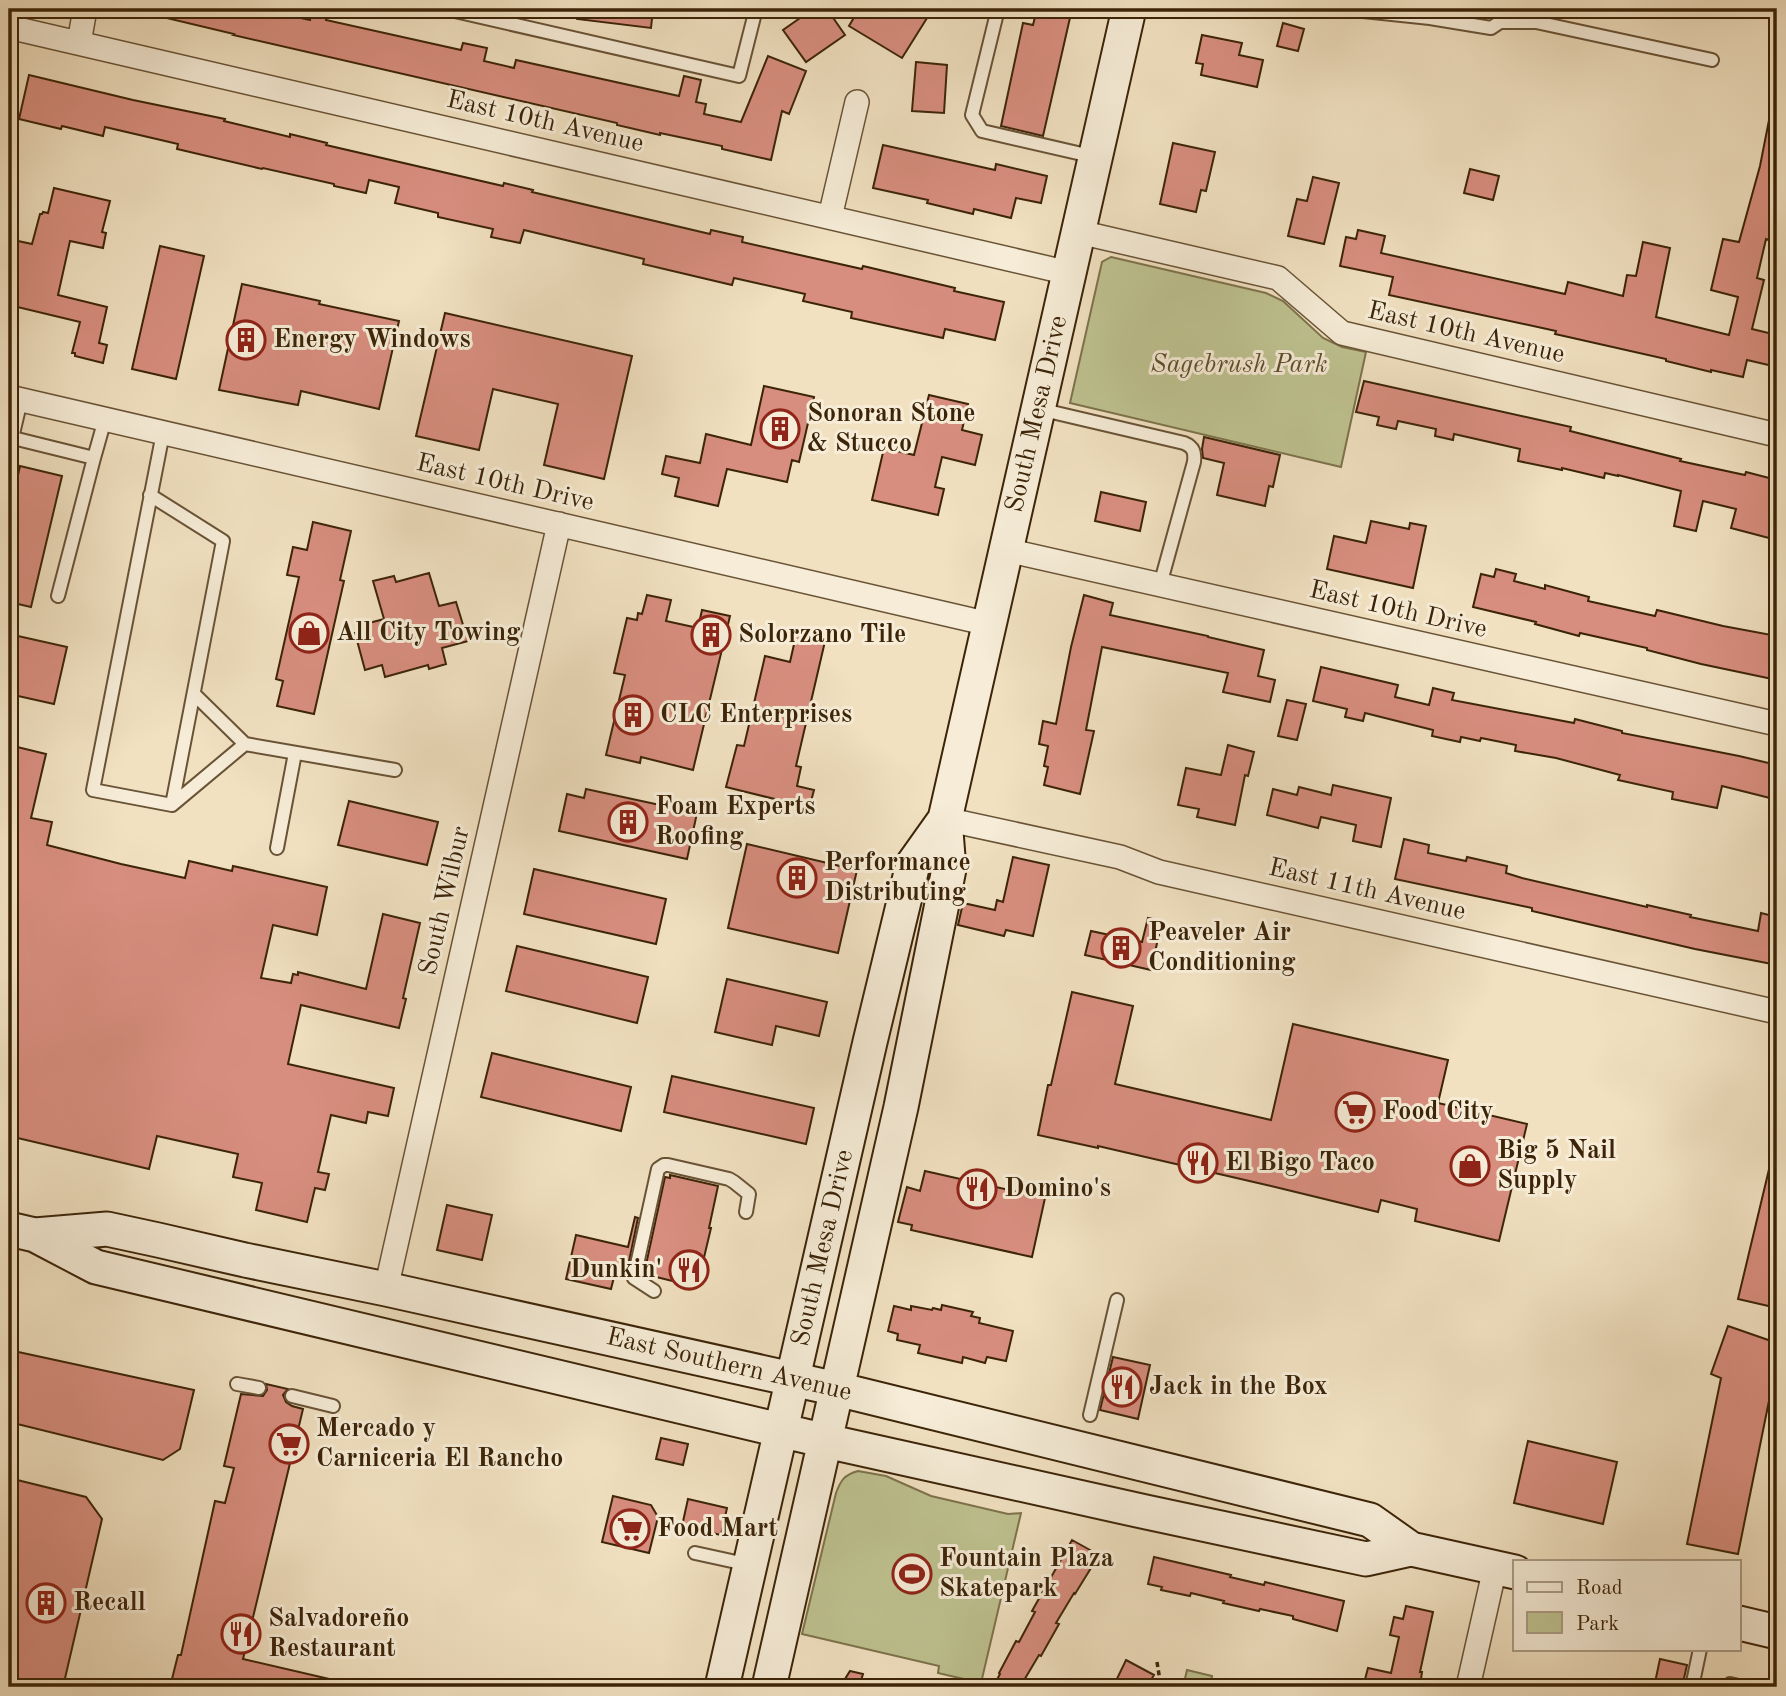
<svg xmlns="http://www.w3.org/2000/svg" width="1786" height="1696" font-family="'Old Standard TT',serif">
<rect width="100%" height="100%" fill="#f1e1c1"/>
<filter id="stains"><feTurbulence type="fractalNoise" baseFrequency=".00286" numOctaves="4"/><feColorMatrix values="0 0 0 0 .2 0 0 0 0 .09 0 0 0 0 .02 0 0 0 .5 -.17"/></filter>
<radialGradient id="worn" r=".72"><stop offset=".6" stop-color="#630" stop-opacity="0"/><stop offset="1" stop-color="#630" stop-opacity=".3"/></radialGradient>
<path fill="#bec290" stroke="#7d734c" stroke-width="2" d="M1111,257L1266,293L1283,301L1323,338L1342,347L1366,352L1341,467L1070,403L1102,262Z
M858,1471L886,1476L931,1496L1008,1514L1021,1513L981,1683L938,1673L939,1666L802,1634L836,1493C841,1480 844,1475 858,1471Z
M1187,1670L1212,1676L1210,1687H1183Z"/>
<path fill="#d88e7f" stroke="#3c2408" stroke-width="2" d="M154,9H271L270,11L310,20L312,10L327,14L326,20L461,50L463,43L487,48L484,61L514,68L516,60L679,96L684,76L701,80L696,102L706,104L704,114L741,122L768,56L806,71L789,114L782,111L771,160L722,149V146L660,133V135L617,125V123L233,35L234,34L154,15Z
M578,9H653L651,28L577,19Z
M813,9H827L845,35L806,62L783,30Z
M859,9H912L927,18L902,58L849,26Z
M1037,9H1072L1043,136L1001,126L1023,23L1033,25Z
M1283,23L1304,29L1298,51L1277,46Z
M1202,35L1242,43L1239,55L1263,60L1257,87L1201,75L1203,64L1196,63Z
M916,62L947,65L944,113L912,111Z
M29,75L133,100L225,119L224,121L290,137V134L327,143L326,145L503,186L504,183L533,190L532,192L710,234L711,230L743,237L742,242L813,258L862,269L863,266L955,288L954,291L1004,302L995,340L945,329L943,338L851,318L852,312L803,301L805,294L734,278L732,285L643,264L644,259L524,230L520,243L491,237L493,229L438,217V213L395,203L399,187L369,180L366,193L334,186V184L263,168L262,169L177,149L178,144L105,127L103,136L62,126L61,129L19,119Z
M1770,115L1777,116V242L1766,239L1757,278L1764,280L1752,329L1777,335V367L1747,360L1743,377L1711,370V372L1666,361V359L1555,334L1556,331L1389,295L1393,277L1340,266L1346,237L1356,239L1358,230L1385,236L1381,253L1565,294L1568,282L1623,296L1627,275L1636,276L1643,242L1670,248L1656,317L1729,335L1738,297L1711,290L1723,239L1739,242L1760,166Z
M1173,143L1215,152L1206,191L1201,190L1196,212L1160,204Z
M883,145L995,170L996,164L1047,176L1041,203L1016,198L1011,218L974,209L973,214L927,203L928,200L873,188Z
M1470,169L1499,176L1493,200L1464,193Z
M1313,177L1339,183L1324,244L1288,236L1297,199L1307,201Z
M54,188L110,201L102,232L106,233L103,248L70,241L58,295L107,307L99,343L107,345L103,363L75,356V353H72L80,322L9,305V239L32,244L40,214H42L43,212L48,213Z
M160,246L204,256L176,379L132,369Z
M242,284L320,301L319,304L399,321L379,409L301,391L298,405L219,390Z
M445,313L632,356L604,479L544,465L558,404L493,389L479,450L416,436Z
M1364,381L1571,427L1570,431L1681,459L1680,461L1745,475L1746,472L1777,480V508L1769,538L1731,528L1736,509L1703,501L1696,531L1674,526L1681,491L1618,475V476L1605,473L1604,478L1562,468V470L1518,461L1520,449L1454,434L1453,440L1435,436L1436,429L1398,421L1396,429L1377,425L1379,417L1356,412Z
M764,386L814,397L799,462L792,460L787,482L727,469L718,506L675,496L679,478L662,474L666,456L700,463L706,434L751,445Z
M929,395L968,404L962,430L982,435L975,465L942,457L935,487L944,489L938,515L872,500L884,448L914,455Z
M1204,437L1280,455L1273,487L1269,486L1265,506L1217,495L1224,463L1203,458L1202,449Z
M20,466L62,476L31,607L9,602V515Z
M1101,492L1146,502L1140,531L1095,521Z
M1371,521L1409,529L1410,523L1426,526L1413,588L1327,569L1334,536L1366,543Z
M313,522L351,531L340,580L344,581L314,714L277,706L283,681L276,679L299,577L287,575L293,547L307,550Z
M1496,569L1516,574L1514,581L1545,589V585L1589,597L1588,601L1655,616L1657,610L1723,626L1777,636V680L1701,664L1647,650V648L1580,633L1579,636L1535,624L1536,622L1473,607L1481,574L1494,577Z
M429,573L439,606L456,602L468,641L442,648L446,664L429,669L428,665L385,677L382,665L365,670L355,633L370,629L369,623L384,619L373,581L394,576L396,582Z
M647,595L671,600L666,621L698,628L702,610L730,616L693,770L641,757L640,763L606,755L625,675L614,673L627,618L637,620L638,613L642,614Z
M1084,595L1113,603L1110,615L1208,636V637L1264,650L1258,676L1275,680L1270,702L1223,692L1228,673L1102,647L1086,730L1094,731L1080,794L1044,785L1048,767L1044,766L1048,746L1039,744L1043,721L1056,724L1071,647Z
M797,631L826,637L796,766L801,767L797,786L814,790L810,805L792,801L791,803L726,787L737,745L744,746L765,656L790,662Z
M9,634L67,647L54,704L9,694Z
M1321,667L1398,685L1395,697L1429,705L1433,688L1454,693L1452,700L1574,723L1575,719L1622,731V733L1739,756L1777,765V787L1774,799L1722,786L1717,808L1672,799L1673,792L1618,780L1620,775L1556,758L1515,751L1516,745L1481,738L1480,741L1461,737L1460,742L1432,736L1433,730L1365,713L1363,721L1345,717L1347,709L1313,701Z
M1287,700L1306,704L1297,740L1278,736Z
M9,745L46,754L31,818L52,822L47,845L121,864L185,878L189,861L232,871L233,866L327,887L317,935L273,925L261,978L291,983L293,974L298,975V972L366,989L383,914L420,923L403,998L406,999L399,1028L301,1005L288,1064L394,1088L388,1116L368,1112L366,1123L331,1115L318,1172L329,1174L325,1190L315,1188L307,1222L256,1210L262,1183L233,1177L238,1154L157,1136L149,1169L9,1136V1089L12,1074H9Z
M1228,745L1254,752L1248,776L1245,775L1235,825L1197,817L1199,809L1178,805L1186,768L1221,775Z
M1333,785L1391,798L1381,847L1353,841L1356,825L1321,817L1318,828L1267,815L1273,789L1297,795L1299,787L1331,795Z
M586,789L697,813L687,859L559,831L567,794L584,798Z
M349,801L438,822L427,865L338,845Z
M1404,839L1429,845L1428,853L1466,861L1467,857L1507,866L1506,873L1522,878L1647,907V905L1691,915L1690,917L1758,931L1761,913L1777,917V965L1695,949L1532,911V908L1395,879Z
M747,844L857,870L838,953L728,928Z
M1013,857L1049,865L1033,936L1006,930L1004,936L958,925L963,903L995,910L997,900L1003,902Z
M534,869L666,899L656,944L524,914Z
M1148,918L1162,921L1151,970L1085,955L1091,931L1142,942Z
M517,946L648,977L637,1023L506,991Z
M727,979L827,1002L819,1036L776,1026L772,1045L715,1032Z
M1072,992L1133,1006L1115,1084L1271,1120L1293,1024L1448,1060L1438,1103L1527,1124L1499,1241L1415,1221L1417,1209L1381,1200L1378,1212L1271,1186L1098,1146V1148L1038,1135L1048,1085H1051Z
M492,1053L631,1087L621,1131L481,1097Z
M672,1076L814,1108L806,1144L664,1112Z
M1771,1161H1777V1308L1738,1299Z
M925,1171L1045,1198L1032,1257L911,1230L912,1225L898,1222L907,1187L920,1191Z
M670,1175L718,1186L709,1228H711L697,1287L644,1274L665,1177L670,1178Z
M447,1205L492,1215L482,1260L437,1250Z
M635,1217L638,1218L627,1271L616,1269L611,1289L566,1279L576,1235L628,1247Z
M942,1305L973,1312L971,1316L980,1318L979,1323L1013,1331L1006,1361L987,1357L985,1363L963,1357L962,1363L918,1353L920,1345L897,1340L898,1334L888,1331L894,1306L911,1310V1306L932,1310L933,1308L941,1310Z
M1728,1326L1777,1343V1393L1771,1391L1738,1554L1687,1544L1721,1378L1711,1374Z
M9,1350L194,1390L180,1449L163,1460L9,1422Z
M1113,1357L1150,1365L1138,1419L1100,1410Z
M266,1384L288,1389L283,1395L286,1402L292,1406L303,1409L243,1659L338,1681L337,1687H170L178,1655H181L215,1501L225,1503L234,1468L224,1466L241,1394L263,1396L267,1390Z
M661,1438L688,1444L683,1465L656,1459Z
M1528,1441L1617,1462L1603,1524L1514,1503Z
M9,1478L86,1497L102,1519L63,1687H9Z
M613,1496L651,1505L658,1517L649,1553L602,1542Z
M688,1499L727,1508L721,1535L682,1526Z
M1072,1540L1099,1555L1075,1594L1074,1593L1056,1623L1059,1624L1041,1656L1039,1655L1020,1687H993L1000,1674L999,1673L1016,1641L1019,1642L1035,1612L1032,1611Z
M1154,1557L1231,1575L1230,1577L1264,1585L1265,1582L1344,1601L1337,1631L1293,1619V1616L1260,1609L1259,1611L1223,1603L1224,1601L1191,1593L1190,1596L1161,1590L1162,1587L1148,1584Z
M1406,1606L1433,1612L1420,1672H1422L1421,1679L1427,1680V1687H1363L1368,1668L1391,1673L1399,1637L1390,1635L1394,1617L1403,1619Z
M1660,1659L1687,1665L1682,1687H1654Z
M1126,1660L1154,1675L1147,1687H1113Z
M850,1671L863,1674L859,1687H840Z"/>
<g fill="none" stroke-linecap="round" stroke-linejoin="round">
<g stroke="#695336" stroke-width="16">
<path id="service" d="M446,9L739,76L756,9
M998,9L972,115L982,131L1095,157
M1344,9L1430,18L1491,28L1500,22L1502,9
M1500,22H1536L1712,60
M1039,409L1184,443C1194,447 1195,453 1194,462L1160,585
M9,437L94,458L58,596
M12,438L21,400
M94,458L105,419
M150,495L223,541L172,805L93,790L163,433
M194,694L245,744L395,770
M172,805L245,744
M277,848L295,753
M654,1291L634,1278L658,1169L664,1165H668L729,1179L734,1182L749,1194L746,1212
M237,1384L259,1388
M292,1396L333,1406
M1090,1415L1117,1300
M695,1553L750,1565
M1730,1684L1743,1687
M1692,1687L1700,1649"/>
</g>
<g stroke="#695336" stroke-width="26">
<path id="minor" d="M9,27L1069,273
M79,43L85,9
M830,217L857,102
M1079,232L1278,278L1342,333L1777,435
M9,397L989,624
M1006,550L1777,724
M945,819L1120,857L1159,872L1777,1012
M386,1289L559,524
M1468,1687L1495,1568"/>
</g>
<g stroke="#3c2408" stroke-width="37">
<path id="secondary" d="M9,1229L35,1235L96,1267L826,1441L1146,1512L1366,1559L1411,1549
M35,1235L107,1229L158,1240L245,1260L386,1289L837,1389L1370,1520L1411,1549L1515,1572
M1739,1623L1777,1632
M722,1687L870,1042L913,864L945,819
M769,1687L901,1107L949,869L945,819L1129,9"/>
</g>
<path stroke="#3c2408" stroke-width="3.5" stroke-dasharray="5 3.5" stroke-linecap="butt" d="M1157,1662L1161,1687"/>
<use href="#service" stroke="#f6ecd7" stroke-width="12"/>
<use href="#minor" stroke="#f6ecd7" stroke-width="23"/>
<use href="#secondary" stroke="#f6ecd7" stroke-width="33"/>
</g>
<defs>
<g id="building-ring" transform="scale(2.0125)"><circle r="9.5" fill="#f6ecd7" stroke="#8f2418" stroke-width="1.5"/><path d="M-4-6H4V6H1V3H-1V6H-4ZM-2.5-4.3h1.7v1.8h-1.7ZM.8-4.3h1.7v1.8H.8ZM-2.5-1h1.7V.8h-1.7ZM.8-1h1.7V.8H.8Z" fill="#8f2418"/></g>
<g id="shop-ring" transform="scale(2.0125)"><circle r="9.5" fill="#f6ecd7" stroke="#8f2418" stroke-width="1.5"/><path d="M-5-2.5h2.3a2.7 3.5 0 0 1 5.4 0H5L5.5 6h-11ZM-1.5-2.5h3a1.5 2.3 0 0 0-3 0Z" fill="#8f2418"/></g>
<g id="supermarket-ring" transform="scale(2.0125)"><circle r="9.5" fill="#f6ecd7" stroke="#8f2418" stroke-width="1.5"/><path d="M-6-5.5h2.5l.6 2H6L4.5 2H-2.5L-4.4-4H-6ZM-1.5 3.2a1.3 1.3 0 1 0 .1 0ZM3 3.2a1.3 1.3 0 1 0 .1 0Z" fill="#8f2418"/></g>
<g id="restaurant-ring" transform="scale(2.0125)"><circle r="9.5" fill="#f6ecd7" stroke="#8f2418" stroke-width="1.5"/><path d="M-5-6h1v4h1v-4h1v4h1v-4h1v5L-1.5 .5V6h-2V.5L-5-1ZM5-6V6H3V1.5H1.5Q1.5-4 5-6Z" fill="#8f2418"/></g>
<g id="stadium-ring" transform="scale(2.0125)"><circle r="9.5" fill="#f6ecd7" stroke="#8f2418" stroke-width="1.5"/><path d="M0-5a6.5 5 0 1 0 0 10a6.5 5 0 1 0 0-10ZM-3.5-1.8h7v3.6h-7Z" fill="#8f2418"/></g>
</defs>
<g fill-rule="evenodd">
<use href="#building-ring" x="246" y="340"/>
<use href="#building-ring" x="780" y="429"/>
<use href="#shop-ring" x="309" y="633"/>
<use href="#building-ring" x="711" y="635"/>
<use href="#building-ring" x="633" y="715"/>
<use href="#building-ring" x="628" y="822"/>
<use href="#building-ring" x="797" y="878"/>
<use href="#building-ring" x="1121" y="948"/>
<use href="#supermarket-ring" x="1355" y="1112"/>
<use href="#restaurant-ring" x="1198" y="1163"/>
<use href="#shop-ring" x="1470" y="1166"/>
<use href="#restaurant-ring" x="977" y="1189"/>
<use href="#restaurant-ring" x="689" y="1270"/>
<use href="#restaurant-ring" x="1122" y="1387"/>
<use href="#supermarket-ring" x="289" y="1444"/>
<use href="#supermarket-ring" x="630" y="1529"/>
<use href="#stadium-ring" x="912" y="1574"/>
<use href="#building-ring" x="46" y="1603"/>
<use href="#restaurant-ring" x="241" y="1634"/>
</g>
<g text-anchor="middle" dominant-baseline="central" stroke-width="6" stroke-linejoin="round" paint-order="stroke">
<g font-size="26" fill="#3c2408" stroke="#f6ecd7">
<text transform="translate(545 122) rotate(13)">East 10th Avenue</text>
<text transform="translate(1466 333) rotate(13)">East 10th Avenue</text>
<text transform="translate(1037 414) rotate(-77)">South Mesa Drive</text>
<text transform="translate(505 483) rotate(13)">East 10th Drive</text>
<text transform="translate(1398 610) rotate(13)">East 10th Drive</text>
<text transform="translate(1367 890) rotate(13)">East 11th Avenue</text>
<text transform="translate(445 901) rotate(-77)">South Wilbur</text>
<text transform="translate(823 1248) rotate(-77)">South Mesa Drive</text>
<text transform="translate(729 1365) rotate(13)">East Southern Avenue</text>
</g>
<g font-size="26" font-weight="bold" fill="#3c2408" stroke="#f6ecd7" text-anchor="start">
<text x="273" y="340">Energy Windows</text>
<text x="807" y="414">Sonoran Stone<tspan x="807" dy="30">&amp; Stucco</tspan></text>
<text x="336" y="633">All City Towing</text>
<text x="738" y="635">Solorzano Tile</text>
<text x="660" y="715">CLC Enterprises</text>
<text x="655" y="807">Foam Experts<tspan x="655" dy="30">Roofing</tspan></text>
<text x="824" y="863">Performance<tspan x="824" dy="30">Distributing</tspan></text>
<text x="1148" y="933">Peaveler Air<tspan x="1148" dy="30">Conditioning</tspan></text>
<text x="1382" y="1112">Food City</text>
<text x="1497" y="1151">Big 5 Nail<tspan x="1497" dy="30">Supply</tspan></text>
<text x="1225" y="1163">El Bigo Taco</text>
<text x="1004" y="1189">Domino's</text>
<text x="662" y="1270" text-anchor="end">Dunkin'</text>
<text x="1149" y="1387">Jack in the Box</text>
<text x="316" y="1429">Mercado y<tspan x="316" dy="30">Carniceria El Rancho</tspan></text>
<text x="657" y="1529">Food Mart</text>
<text x="939" y="1559">Fountain Plaza<tspan x="939" dy="30">Skatepark</tspan></text>
<text x="73" y="1603">Recall</text>
<text x="268" y="1619">Salvadoreño<tspan x="268" dy="30">Restaurant</tspan></text>
</g>
<g font-size="26" font-style="italic" fill="#5c4c2a" stroke="#f6ecd7">
<text x="1239" y="365">Sagebrush Park</text>
</g>
</g>
<rect width="1786" height="1696" fill="none" stroke="#f1e1c1" stroke-width="35"/>
<rect x="10" y="10" width="1765" height="1675" fill="none" stroke="#3c2408" stroke-width="3.5"/>
<rect x="18" y="18" width="1751" height="1661" fill="none" stroke="#3c2408" stroke-width="2"/>
<rect x="1513" y="1560" width="228" height="91" fill="#f6ecd7" stroke="#ac9c84" stroke-width="2"/>
<rect x="1527" y="1582" width="35" height="10" fill="#f6ecd7" stroke="#ac9c84" stroke-width="2"/>
<text x="1576" y="1594" font-size="21" fill="#3c2408">Road</text>
<rect x="1527" y="1612" width="35" height="21" fill="#bec290" stroke="#ac9c84" stroke-width="2"/>
<text x="1576" y="1630" font-size="21" fill="#3c2408">Park</text>
<rect width="100%" height="100%" filter="url(#stains)"/>
<rect width="100%" height="100%" fill="url(#worn)"/>
</svg>
